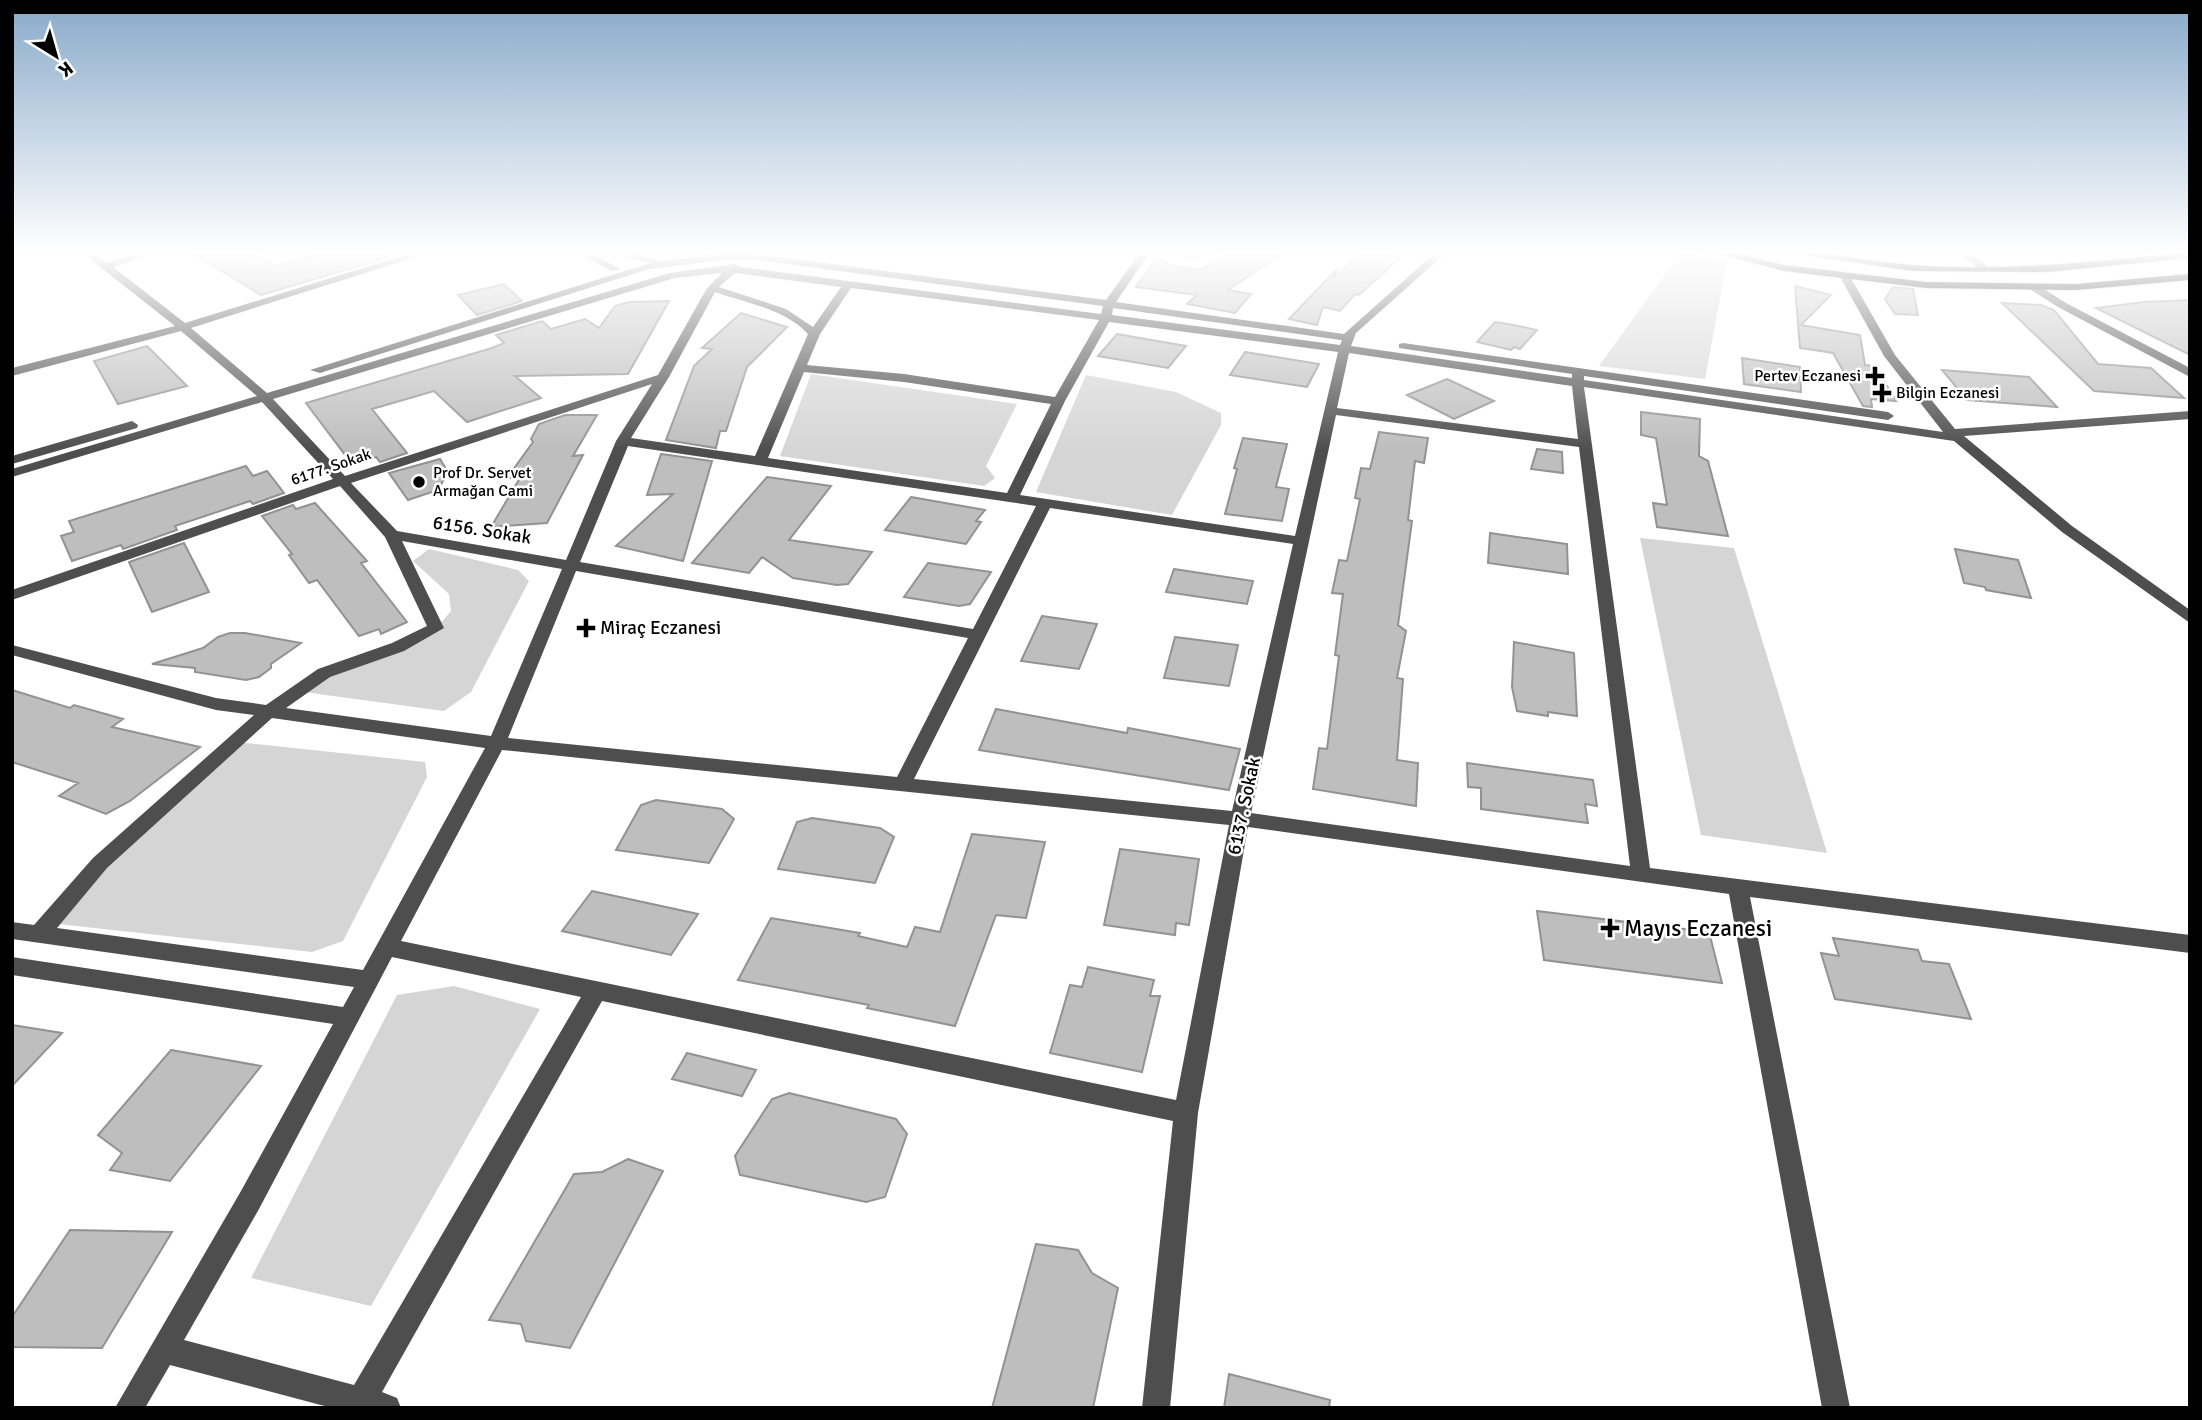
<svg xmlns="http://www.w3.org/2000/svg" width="2202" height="1420" font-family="Signika,sans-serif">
<rect width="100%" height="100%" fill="#fff"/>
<path fill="#d5d5d5" d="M1682 251 1727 261 1705 379 1599 366Z
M811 374 1017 404 986 466 995 478 984 486 780 456Z
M1086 375 1176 392 1221 413V425L1172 515 1036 492Z
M1640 538 1734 548 1827 853 1701 835Z
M429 549 518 570 529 581 471 692 444 711 289 690 435 630 451 611 449 594 413 561Z
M227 741 425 762 427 777 343 941 312 952 49 923Z
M454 986 540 1009 371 1306 251 1278 397 995Z"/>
<path fill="#bebebe" stroke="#929292" stroke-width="2" d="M189 251H248L275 266 332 251H388L389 257 261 295Z
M1231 251H1286L1228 290 1251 294 1235 313 1187 304 1197 295 1136 287 1157 258 1171 266 1200 270Z
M1365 251 1400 258 1359 295 1355 294 1340 311 1323 307 1317 325 1289 319 1337 269 1334 277Z
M504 284 522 301 477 315 458 295Z
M1795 286 1831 295 1801 325 1860 335 1865 365 1875 366 1896 401 1871 399 1872 407 1863 406 1833 353 1800 348Z
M1893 287 1913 289 1918 315 1895 314 1885 299Z
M2190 300V355L2096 308 2144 302Z
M669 301 628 374 515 376 541 398 467 422 434 391 372 409 407 453 380 462 376 457 352 464 306 403 492 348 504 343 496 335 542 321 551 329 585 319 599 328 615 306 629 302Z
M2002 303 2041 305 2054 310 2098 364 2151 368 2184 398 2094 391Z
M741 313 787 327 747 367 726 431H720L716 448 666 440 694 366 712 349 702 348Z
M1495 322 1514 325 1537 330 1520 349 1514 347 1511 350 1477 342Z
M1117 334 1186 346 1168 368 1098 356Z
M147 346 187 386 118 404 94 361Z
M1245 352 1319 364 1307 387 1230 375Z
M1742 358 1800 367 1801 392 1744 384Z
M1942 370 2029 377 2057 407 1967 400Z
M1447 379 1494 401 1454 419 1407 395Z
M1641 412 1700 419 1699 456 1708 461 1728 536 1657 527 1653 503 1667 505 1656 438 1641 435Z
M565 415H597L573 456 583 455 547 523 491 527 520 478H507L533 442 531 439 539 424Z
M1379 432 1428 438 1424 463 1415 461 1408 520 1412 521 1398 625 1406 631 1397 678 1403 679 1397 760 1418 763 1416 806 1313 789 1319 748 1327 749 1339 656 1335 655 1343 594 1332 593 1339 560 1347 561 1360 499 1355 498 1361 468 1370 469Z
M1243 438 1287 444 1276 487 1289 489 1282 521 1225 514 1237 469 1234 468Z
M1537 449 1562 452 1563 473 1531 469Z
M661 454 712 461 683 561 616 546 673 494 647 495Z
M440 459 448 472 438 490 408 500 389 473Z
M246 466 253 476 267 471 284 493 253 504 250 501 175 526 177 530 123 549 121 545 72 561 61 536 74 532 69 521Z
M767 477 831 486 789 540 872 552 848 584 837 585 793 578 762 557 749 573 692 563Z
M911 497 985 510 976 521 981 522 966 544 885 530Z
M315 503 367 561 361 563 407 622 381 634 379 629 359 636 317 580 309 583 289 555 292 554 262 516 293 505 296 509Z
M1490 533 1567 544 1568 574 1488 563Z
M184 543 209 592 152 612 129 562Z
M1955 549 2018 560 2031 598 1986 590 1985 587 1964 583Z
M928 563 991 572 970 604 959 606 904 597Z
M1174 569 1253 581 1247 604 1166 592Z
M1042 616 1097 624 1079 669 1021 661Z
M230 633H245L301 643 271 664V668L259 677 246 680 195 672V668L152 664 203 648 218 637Z
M1175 637 1238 645 1229 686 1164 678Z
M1514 642 1574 653 1577 716 1548 712V716L1517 711 1512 687Z
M12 690 70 708 74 705 123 719 112 727 200 747 130 801 106 814 59 796 78 783 12 762Z
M996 709 1127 733 1128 728 1240 749 1229 790 979 750Z
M1467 763 1593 780 1597 806 1585 804 1588 823 1481 809V788L1468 787Z
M656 800 722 809 734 819 709 863 616 850 641 805Z
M812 818 880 828 894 837 875 883 778 869 797 822Z
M972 834 1045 842 1026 918 996 915 955 1026 867 1008 869 1005 738 980 771 918 860 933 858 936 907 947 915 927 940 932Z
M1120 849 1199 859 1189 925 1176 923 1175 935 1104 925Z
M592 891 698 914 671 955 562 931Z
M1537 911 1709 932 1722 983 1544 960Z
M1833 938 1918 950 1922 961 1949 964 1971 1019 1835 999 1821 953 1839 956Z
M1088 967 1154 980 1150 996H1160L1142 1072 1050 1053 1070 985 1082 987Z
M12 1025 62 1033 12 1086Z
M171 1050 261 1066 170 1181 110 1170 122 1153 98 1135Z
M687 1053 756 1070 742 1096 672 1079Z
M789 1093 896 1119 907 1134 885 1197 866 1202 740 1175 735 1156 772 1099Z
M628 1159 663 1171 570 1348 526 1341 521 1324 489 1320 574 1174 602 1172Z
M70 1230 172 1232 102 1348 12 1347V1317Z
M1036 1244 1078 1250 1092 1273 1118 1288 1093 1408H992Z
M1229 1374 1330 1400 1329 1408H1224Z"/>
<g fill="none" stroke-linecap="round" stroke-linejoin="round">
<g stroke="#dbdbdb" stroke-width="2">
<path id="major" d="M1709 251H1728L1784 265 1926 282 2076 284 2190 274V280L2076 290 1926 288 1784 271Z
M1774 251C1821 251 1866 261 1912 265 2005 272 2098 261 2190 252V258L2047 272 1913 271Z"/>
</g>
<path fill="#4e4e4e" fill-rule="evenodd" d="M80 251H92L106 263 145 251H162L113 267 185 323 418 251H435L191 328 267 393 670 273 735 264 740 267 1101 314 1103 306 756 260H722L649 269 320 373 310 370 650 263 600 251H623L662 261 722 254H756L1106 300 1141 251H1151L1116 302 1344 334 1437 251H1448L1356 333 1351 346 1572 378V374L1399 348V344L1403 343 1888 412 1894 416 1888 420 1584 376V380L1943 432 1884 356 1839 275 1848 273 1895 355 1955 429 2190 411V419L1964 436 2072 526 2190 610V623L2062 532 1954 441 1584 387 1650 868 2190 935V953L1750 897 1850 1408H1822L1729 894 1248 827 1198 1113 1170 1408H1142L1173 1121 602 1001 382 1392 397 1398 401 1408H332L170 1365 145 1408H115L241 1191 333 1024 12 975V957L343 1007 354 987 12 939V922L34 925 93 858 254 715 216 710 12 655V645L216 698 266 705 318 669 392 643 427 626 385 537 340 486 12 600V590L333 479 262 402 12 477V469L257 396 181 331 12 376V368L175 326ZM722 273 707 288 658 375 345 476 273 399 675 278ZM735 273 841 287 813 327 786 309 719 287ZM851 288 1099 320 1055 397 904 374 807 365 820 334ZM715 292C746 303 785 309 808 334L755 456 631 438 669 377ZM1113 308 1341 340H1342L1340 345 1112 315ZM1109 322 1338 352 1295 536 1020 495 1065 401ZM1349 353 1572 386 1578 439 1337 408ZM804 372 904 382 1051 404 1007 493 768 458ZM652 384 616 441 566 560 397 531 351 483ZM1336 415 1579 447 1630 866 1251 813ZM628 446 1036 506 973 629 580 562ZM1050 508 1293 544 1232 811 914 779ZM402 541 562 569 491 736 286 708 330 677 404 651 444 628ZM576 571 968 638 897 777 508 738ZM272 718 485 748 363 970 57 928 107 868ZM502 750 1229 825 1176 1100 401 941ZM392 957 581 997 354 1385 184 1340 259 1209Z
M573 251H587L621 269 612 271Z
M1166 251H1206L1193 259Z
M1956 251H1968L1991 269 1982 271Z
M2028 284H2036L2066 303 2190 368V377L2058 307 2028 288Z
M132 421 138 425 137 428 12 464V456Z"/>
<use href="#major" fill="#000" fill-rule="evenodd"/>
</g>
<linearGradient id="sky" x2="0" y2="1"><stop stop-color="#89aaca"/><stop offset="0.56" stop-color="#fff"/><stop offset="1" stop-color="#fff" stop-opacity="0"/></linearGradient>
<rect width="2202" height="450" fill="url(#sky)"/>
<g fill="#000" stroke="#fff" stroke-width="2.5">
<path d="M1871.5 365.5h7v7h7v7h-7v7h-7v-7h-7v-7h7z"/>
<path d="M1878.5 382.5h7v7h7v7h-7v7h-7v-7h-7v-7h7z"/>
<circle cx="419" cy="482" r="7"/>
<path d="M582.5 617.5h7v7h7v7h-7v7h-7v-7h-7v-7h7z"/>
<path d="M1606.5 917.5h7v7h7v7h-7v7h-7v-7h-7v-7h7z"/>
</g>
<g text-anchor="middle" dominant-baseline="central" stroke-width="5" stroke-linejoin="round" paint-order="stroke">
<g font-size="16" fill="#000" stroke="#fff" text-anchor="start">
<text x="1861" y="376" text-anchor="end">Pertev Eczanesi</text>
<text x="1896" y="393">Bilgin Eczanesi</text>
<text x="433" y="473">Prof Dr. Servet<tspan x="433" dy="18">Armağan Cami</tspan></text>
</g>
<g font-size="16" fill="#000" stroke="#fff">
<text transform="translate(331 467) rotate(-19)">6177. Sokak</text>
</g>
<g font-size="19" fill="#000" stroke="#fff">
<text transform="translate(482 530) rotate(9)">6156. Sokak</text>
<text transform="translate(1244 806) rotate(-78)">6137. Sokak</text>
</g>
<g font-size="19" fill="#000" stroke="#fff" text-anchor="start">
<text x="600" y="628">Miraç Eczanesi</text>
</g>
<g font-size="23" fill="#000" stroke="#fff" text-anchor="start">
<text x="1624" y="928">Mayıs Eczanesi</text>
</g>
</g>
<rect width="2202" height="1420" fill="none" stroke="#000000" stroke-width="28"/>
<g transform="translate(56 56) rotate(143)" stroke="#ffffff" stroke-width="5" paint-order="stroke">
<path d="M0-5L12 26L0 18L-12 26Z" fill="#000000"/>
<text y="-10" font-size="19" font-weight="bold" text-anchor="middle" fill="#000000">K</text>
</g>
</svg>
